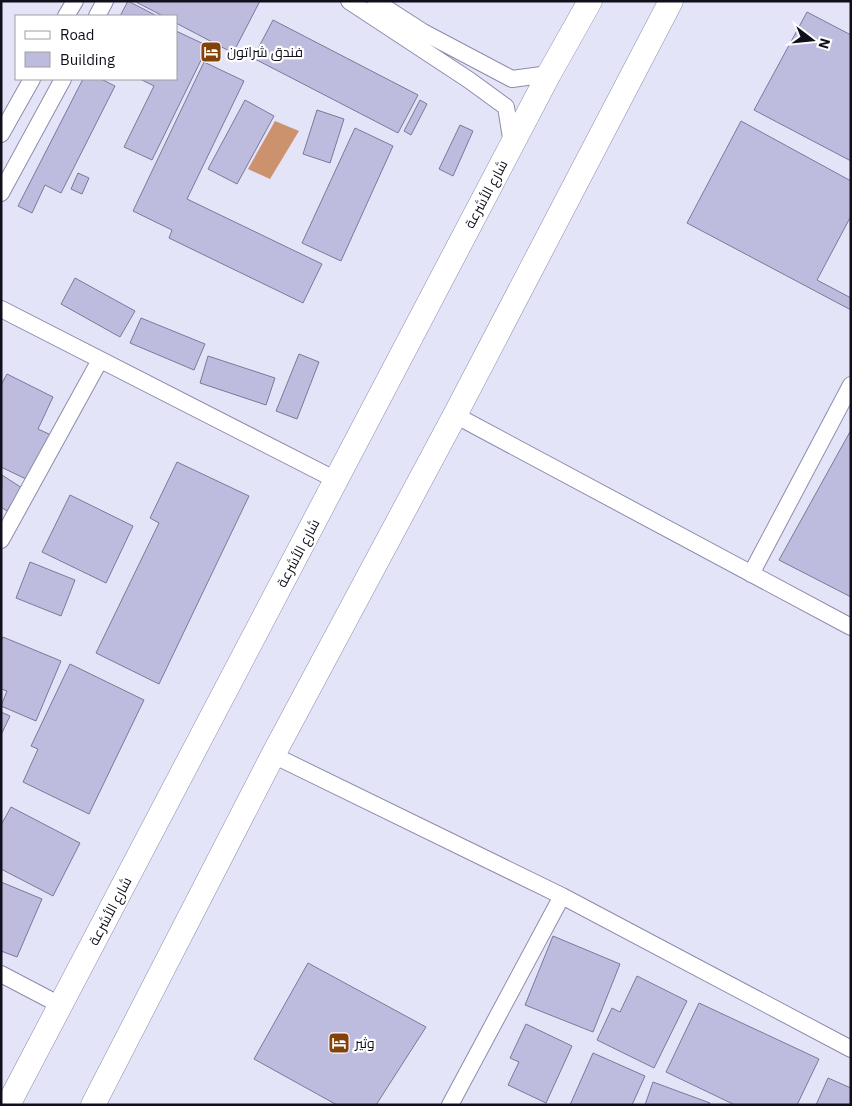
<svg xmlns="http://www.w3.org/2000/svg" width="852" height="1106" font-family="'IBM Plex Sans',Cairo,sans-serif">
<rect width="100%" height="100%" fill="#e4e4f9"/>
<path fill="#cc926d" d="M275 121 299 131 270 179 248 169Z"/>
<path fill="#bdbcdf" stroke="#7a7999" d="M128 1 155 15 154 16H120Z
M134 1H260L233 53 176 23V16H163Z
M807 12 851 35V161L754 110Z
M273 20 418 95 398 133 253 58Z
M176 31 208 46 152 160 124 147 154 86 140 79H176Z
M204 62 244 81 187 199 322 264 303 303 169 238 172 230 133 211Z
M83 79H101L115 86 61 193 45 185 32 213 18 206Z
M245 100 274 116 237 184 208 169Z
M420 100 427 104 411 135 404 131Z
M317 110 344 119 330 163 303 154Z
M741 121 851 181V216L817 280 851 298V310L687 223Z
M460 125 473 131 453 176 439 169Z
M355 128 393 146 341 261 302 243Z
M78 173 89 178 82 194 71 189Z
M75 278 135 311 120 337 61 304Z
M141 318 205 344 194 370 130 343Z
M299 354 319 362 297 419 276 411Z
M208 356 275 378 266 405 200 383Z
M7 374 53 397 38 429 51 435 28 480 1 467V385Z
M851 430V597L779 560Z
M177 462 249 496 159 684 96 653 159 523 150 518Z
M2 475 22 488 7 511 1 507Z
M70 495 133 526 106 583 42 552Z
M30 562 75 580 61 616 16 598Z
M3 637 61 661 36 721 1 706 7 691 1 689V641Z
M70 664 144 700 89 814 23 782 38 749 31 746Z
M1 712 10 716 1 735Z
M11 807 80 843 53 896 1 869V825Z
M1 882 42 899 17 957 1 951Z
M553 936 620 964 593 1032 525 1005Z
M308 963 426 1027 376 1105H337L254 1059Z
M637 976 687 1001 654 1068 597 1040 612 1008 620 1012Z
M699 1003 819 1059 797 1105H735L666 1072Z
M526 1024 572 1046 546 1103 508 1085 519 1062 510 1058Z
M593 1053 645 1076 632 1105H570Z
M828 1078 851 1088V1105H816Z
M653 1082 710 1103 709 1105H645Z"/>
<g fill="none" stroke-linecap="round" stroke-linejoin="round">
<g stroke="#8d8bac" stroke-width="18">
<path id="street" d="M349 1 469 80 506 107 512 144
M375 1 423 32 512 79 549 74
M66 16 75 1
M97 16 105 1
M1 134 32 79
M1 193 63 79
M1 309 336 480
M455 415 851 627
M1 540 100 360
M751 574 851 385
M273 755 562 896 851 1049
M1 974 60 1005
M450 1105 562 896"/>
</g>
<g stroke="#8d8bac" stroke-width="25">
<path id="secondary" d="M8 1105 549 74 590 1
M93 1105 273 755 455 415 671 1"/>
</g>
<use href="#street" stroke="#fff" stroke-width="16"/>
<use href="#secondary" stroke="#fff" stroke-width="24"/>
</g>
<defs>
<g id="hotel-square" transform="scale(1.125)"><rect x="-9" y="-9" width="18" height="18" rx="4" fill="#82420a" stroke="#fff"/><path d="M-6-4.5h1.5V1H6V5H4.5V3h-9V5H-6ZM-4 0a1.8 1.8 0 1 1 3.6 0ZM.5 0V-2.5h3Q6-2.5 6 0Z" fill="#fff"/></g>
</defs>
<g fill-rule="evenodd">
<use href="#hotel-square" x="211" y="52"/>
<use href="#hotel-square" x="339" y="1043"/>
</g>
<g text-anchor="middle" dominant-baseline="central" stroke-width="4.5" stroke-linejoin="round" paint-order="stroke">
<g font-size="14" fill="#100f1b" stroke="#fff" text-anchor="start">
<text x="227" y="52">فندق شراتون</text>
<text x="355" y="1043">وثير</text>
</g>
<g font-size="14" fill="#100f1b" stroke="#fff">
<text transform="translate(486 194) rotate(-62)">شارع الأشرعة</text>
<text transform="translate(298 553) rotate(-62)">شارع الأشرعة</text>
<text transform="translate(110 911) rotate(-62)">شارع الأشرعة</text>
</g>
</g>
<rect width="852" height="1106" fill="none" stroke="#100f1b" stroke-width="5"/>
<rect x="15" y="15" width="162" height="65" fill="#ffffff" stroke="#9f9fa4"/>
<rect x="25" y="31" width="25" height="8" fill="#ffffff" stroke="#9f9fa4"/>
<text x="60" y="40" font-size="15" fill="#100f1b">Road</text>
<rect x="25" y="52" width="25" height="15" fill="#bdbcdf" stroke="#9f9fa4"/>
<text x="60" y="65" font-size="15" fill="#100f1b">Building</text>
<g transform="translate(812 40) rotate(106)" stroke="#ffffff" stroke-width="4" paint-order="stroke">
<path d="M0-4L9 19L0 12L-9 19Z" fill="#100f1b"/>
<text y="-8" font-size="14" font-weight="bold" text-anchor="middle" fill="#100f1b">N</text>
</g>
</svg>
